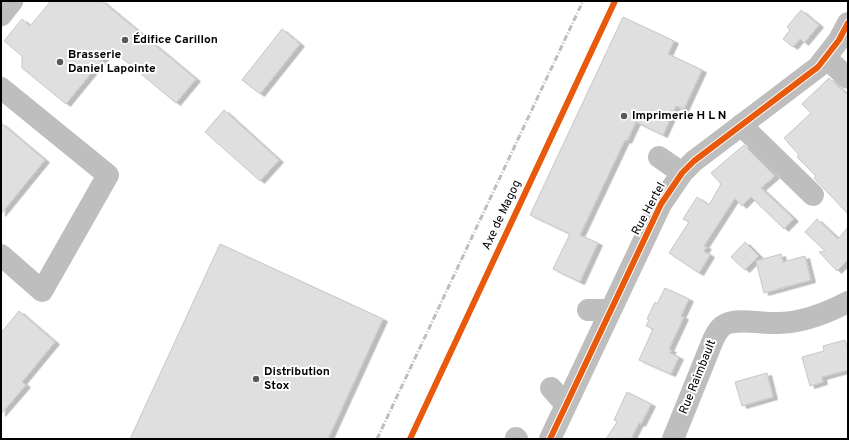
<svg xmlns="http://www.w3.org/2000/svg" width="849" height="440" font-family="Overpass,sans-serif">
<defs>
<filter id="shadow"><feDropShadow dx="4.5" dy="2.5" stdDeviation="0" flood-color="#0004"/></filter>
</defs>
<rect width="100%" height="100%" fill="#fff"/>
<path fill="#dfdfdf" stroke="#c7c7c7" filter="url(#shadow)" d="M51 1H102L196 79 176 103 111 49 66 104 22 68V56L4 41 22 19 30 26Z
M801 10 819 25 804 43 800 39 793 47 783 39 790 30 787 27Z
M623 17 674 41 668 54 702 70 684 109 676 106 663 135 636 122 627 141 625 140 580 235 598 243 580 282 553 269 570 234 530 215Z
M282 29 300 44 260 94 242 80Z
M829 78 848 95V214L814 178 816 176 797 157 799 155 784 138 811 113 802 104Z
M224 110 279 160 260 181 205 132Z
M1 123 45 160 1 214Z
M744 145 775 176 761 188 794 219 784 229 751 197 742 206 735 198 704 246 707 247 704 251 710 255 699 273 669 253 689 222 683 219 697 197 709 205 721 184 711 173Z
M817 219 838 239 848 227V260L837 271 819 252 825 251 805 232Z
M745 242 759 256 745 270 731 257Z
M220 244 383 319 328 439H130Z
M781 254 783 262 805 256 811 280 764 293 756 261Z
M665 288 689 299 681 316 684 317 669 349 672 350 670 353 679 357 671 374 639 360 653 329 646 326 649 320 647 319 655 302 657 304Z
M19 311 55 342 22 382 26 385 1 414V333Z
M845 340 848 350V370L822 377 823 382 810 386 802 357 824 351 823 346Z
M767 373 773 397 742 406 735 382Z
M627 392 651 404 641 424 639 423 631 439H606L617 422 614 420Z"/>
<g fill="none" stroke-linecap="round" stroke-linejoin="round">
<g stroke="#dbdbdb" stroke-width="23">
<path id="major" d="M1 15 12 1"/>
</g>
<path stroke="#bebebe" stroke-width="22" d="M826 58 848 78
M1 88 108 175 42 291 1 255
M741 125 813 195
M659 157 682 173
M588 310H611
M551 388 566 405
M516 438 517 439
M550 439 661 204 682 173 694 161 818 67 839 40 848 23
M673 439 713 340C716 334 719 327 726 324 739 318 763 324 778 323 802 323 827 313 848 302"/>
<use href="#major" stroke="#bebebe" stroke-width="22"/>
<path stroke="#bebebe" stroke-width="3" stroke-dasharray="6 2 1 2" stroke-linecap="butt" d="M377 439 583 1"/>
<g stroke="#fff" stroke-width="8">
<path id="cycleway" d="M410 439 615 1
M550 439 661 204 682 173 694 161 818 67 839 40 848 23"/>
</g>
<use href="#cycleway" stroke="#e8590c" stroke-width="6"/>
</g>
<g fill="#595959" stroke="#fff" stroke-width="1.5">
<circle cx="125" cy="40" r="4"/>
<circle cx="60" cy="62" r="4"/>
<circle cx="624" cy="116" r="4"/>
<circle cx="256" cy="379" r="4"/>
</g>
<g text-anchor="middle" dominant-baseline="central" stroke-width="4" stroke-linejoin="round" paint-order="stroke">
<g font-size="12" font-weight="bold" fill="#000" stroke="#fff" text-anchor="start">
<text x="133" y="40">Édifice Carillon</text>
<text x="68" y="55">Brasserie<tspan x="68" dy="14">Daniel Lapointe</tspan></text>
<text x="632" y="116">Imprimerie H L N</text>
<text x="264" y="372">Distribution<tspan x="264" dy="14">Stox</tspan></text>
</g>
<g font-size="12" fill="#000" stroke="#fff">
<text transform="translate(649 209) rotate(-62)">Rue Hertel</text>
<text transform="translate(502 215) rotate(-65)">Axe de Magog</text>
<text transform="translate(698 377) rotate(-68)">Rue Raimbault</text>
</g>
</g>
<rect width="849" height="440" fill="none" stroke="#000000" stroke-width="4"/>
</svg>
